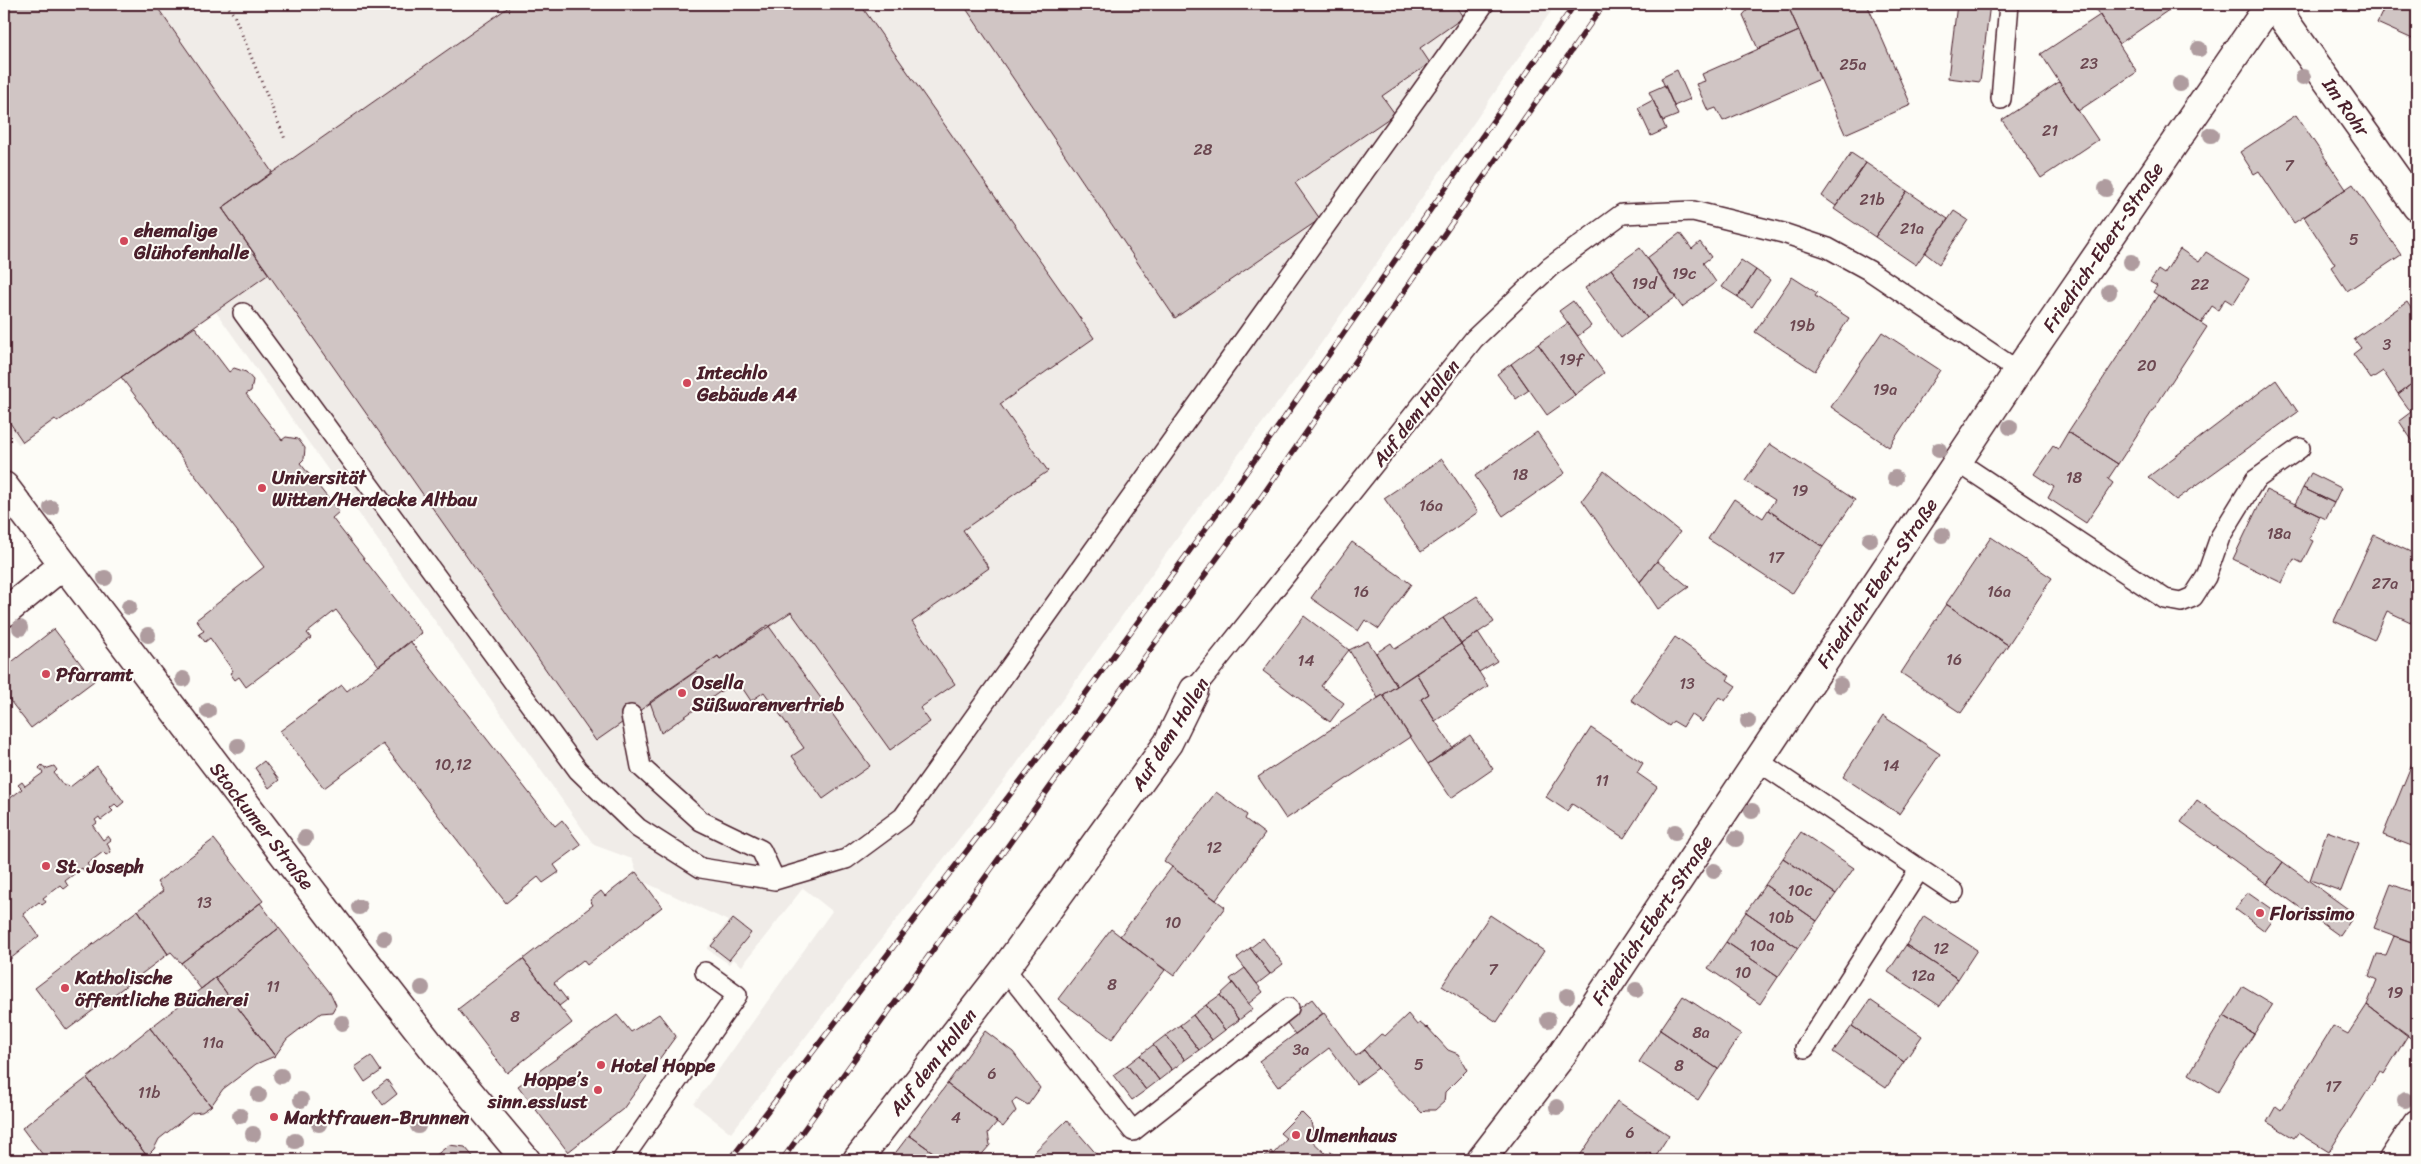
<svg xmlns="http://www.w3.org/2000/svg" width="2421" height="1164" font-family="Sriracha,sans-serif">
<rect width="100%" height="100%" fill="#fdfcf7"/>
<filter id="ink" filterUnits="userSpaceOnUse"><feTurbulence type="fractalNoise" baseFrequency=".02" numOctaves="2"/><feDisplacementMap in="SourceGraphic" scale="10" xChannelSelector="R" yChannelSelector="G"/><feConvolveMatrix kernelMatrix="1 2 1 2 8 2 1 2 1" color-interpolation-filters="sRGB"/></filter>
<g filter="url(#ink)">
<path fill="#f0ece8" d="M4 4H1556L1304 368 1208 495 1010 773 731 1133 694 1104 832 911 803 888 742 966 733 959 729 964 707 949 728 921 640 880 632 859 594 845 216 312 19 445 4 425Z"/>
<path fill="#d0c5c4" stroke="#4a1f2b" d="M4 4H155L272 172 222 208 269 274 57 422 55 419 23 442 4 414Z
M513 4H860L1094 338 1000 404 1048 471 963 530 989 568 912 622 955 684 920 708 930 722 890 750 791 612 720 659 718 656 596 741 222 208Z
M963 4H1455L1464 17 1420 48 1430 63 1382 96 1395 114 1295 183 1320 219 1175 318Z
M1753 4H1787L1799 31 1758 49 1743 15Z
M1787 4H1867L1911 105 1845 134Z
M1957 4H1990L1980 82 1948 78Z
M2092 4H2176V5L2119 44Z
M2386 4H2417V41L2377 23Z
M2100 15 2137 72 2078 111 2041 54Z
M1799 31 1820 79 1723 121 1716 108 1708 111 1696 84 1705 81 1702 74Z
M1677 70 1690 99 1674 106 1661 78Z
M2059 82 2098 140 2041 178 2002 120Z
M1665 85 1678 115 1663 121 1649 92Z
M1653 100 1666 129 1651 136 1638 108Z
M2296 115 2346 189 2294 223 2259 171 2254 174 2240 152Z
M1851 153 1866 163 1836 206 1822 196Z
M1866 163 1907 191 1875 237 1834 209Z
M2353 184 2401 255 2347 291 2331 267 2335 264 2304 217Z
M1907 191 1948 219 1916 265 1875 237Z
M1954 211 1968 220 1939 264 1925 253Z
M1680 233 1692 249 1700 242 1711 257 1703 263 1716 282 1682 307 1647 258Z
M1640 248 1676 297 1647 318 1611 269Z
M2180 249 2199 262 2206 252 2249 279 2233 304 2225 299 2218 310 2212 306 2201 323 2153 292 2157 286 2150 282 2158 270 2164 274Z
M1741 260 1756 270 1738 297 1722 287Z
M1611 269 1647 318 1621 338 1585 288Z
M1756 270 1770 280 1752 307 1738 297Z
M1792 277 1817 293 1815 296 1849 318 1815 371 1755 332Z
M2158 295 2207 327 2118 464 2068 432Z
M1573 301 1591 326 1578 336 1559 311Z
M2407 302 2417 317V380L2398 394 2383 371 2371 379 2353 354 2361 348 2354 339Z
M1568 323 1604 373 1575 395 1538 344Z
M195 327 229 372 234 368 246 372 253 380 251 391 246 394 282 440 286 437 298 439 305 448 304 459 300 463 339 512 332 518 422 633 379 666 336 610 307 633 311 638 246 687 239 677 235 680 230 673 233 671 210 638 205 642 199 634 204 631 196 620 264 567 121 377Z
M1882 332 1940 370 1889 447 1831 407Z
M1538 344 1575 395 1547 415 1511 364Z
M1511 364 1529 390 1516 399 1497 374Z
M2276 380 2298 412 2176 500 2148 477Z
M2417 380V445L2416 446 2399 421 2411 412 2398 394Z
M1537 432 1565 473 1503 516 1475 476Z
M2068 432 2118 464 2108 479 2113 483 2086 523 2048 498 2054 487 2034 474 2053 446 2058 449Z
M1770 444 1855 500 1823 547 1768 510 1775 500 1745 481Z
M1442 459 1478 512 1421 552 1384 498Z
M1604 471 1680 532 1640 582 1582 500Z
M2311 473 2341 488 2334 503 2303 488Z
M2303 488 2334 503 2326 519 2295 504Z
M2266 490 2320 516 2309 539 2313 541 2302 563 2294 559 2282 583 2233 559Z
M1734 499 1763 518 1768 510 1823 547 1792 594 1708 539Z
M2374 535 2417 555V625L2387 611 2374 640 2334 621Z
M1991 537 2052 578 2008 645 1946 604Z
M1352 542 1411 584 1379 629 1365 620 1358 631 1311 598Z
M1657 561 1689 587 1658 609 1640 582Z
M1477 596 1494 622 1461 644 1443 618Z
M1946 604 2008 645 1961 713 1901 673Z
M1304 616 1349 650 1321 686 1344 703 1330 722 1263 671Z
M1443 618 1461 644 1397 686 1376 653 1391 643 1395 649Z
M768 625 870 766 823 799 792 756 804 748 764 692 751 701 737 680 661 733 650 702 718 656 720 659Z
M54 629 94 681 31 728 4 693V668Z
M1478 632 1497 661 1479 672 1461 644Z
M1675 637 1730 676 1727 680 1736 686 1725 701 1719 697 1702 722 1691 714 1683 727 1673 721 1669 726 1631 700Z
M410 641 555 826 562 820 581 845 554 865 559 872 543 883 538 877 506 903 383 744 324 788 280 731 342 685 347 691Z
M1368 641 1397 686 1378 698 1349 650Z
M1461 644 1488 686 1435 721 1421 699 1429 694 1416 673Z
M1416 673 1429 694 1421 699 1453 748 1428 764 1383 695Z
M1383 695 1410 737 1286 819 1258 777Z
M1883 716 1940 754 1899 814 1843 777Z
M1591 728 1643 763 1637 773 1657 787 1624 838 1572 804 1567 811 1546 797Z
M1470 735 1493 769 1451 798 1428 764Z
M2417 750V769L2411 766Z
M264 761 279 780 269 788 255 768Z
M42 765 45 769 54 766 57 770 54 773 64 786 67 784 70 787 97 766 124 802 118 807 115 804 110 808 113 811 101 820 99 817 95 820 97 823 93 826 103 840 108 836 111 840 107 843 111 852 106 855 103 852 87 864 90 868 85 872 82 868 65 881 68 886 64 889 60 885 43 898 46 902 42 905 39 902 23 914 39 936 4 964V803L22 789 18 785 22 782 25 786 43 773 39 768Z
M2411 766 2417 769V848L2383 835Z
M1216 792 1247 815 1245 819 1265 834 1216 900 1164 861Z
M2197 800 2283 862 2267 884 2181 822Z
M2327 831 2359 843 2341 891 2310 880Z
M1801 832 1854 868 1836 894 1783 858Z
M214 839 263 901 181 963 171 952 168 954 138 910 163 891 157 882Z
M1783 858 1836 894 1817 921 1765 885Z
M2283 862 2355 914 2340 936 2267 884Z
M1172 867 1225 907 1174 976 1120 936Z
M636 872 662 907 587 965 583 960 554 983 567 1000 559 1006 523 959 593 905 590 900 601 891 605 896Z
M2391 884 2417 894V944L2374 928Z
M1765 885 1817 921 1798 948 1746 912Z
M2248 892 2278 913 2265 931 2235 909Z
M260 903 279 928 201 989 181 963Z
M138 910 168 954 67 1030 35 988Z
M1746 912 1798 948 1778 977 1726 942Z
M1490 915 1544 951 1497 1022 1442 986Z
M1924 916 1977 950 1958 979 1906 945Z
M733 919 751 933 729 960 711 946Z
M279 928 331 994 336 1005 332 1012 321 1013 287 1039 275 1056 215 978Z
M1111 929 1165 970 1112 1039 1058 999Z
M2394 936 2417 944V1043L2367 1005 2377 980 2369 976 2377 954 2386 955Z
M1263 938 1283 964 1270 974 1250 948Z
M1726 942 1778 977 1760 1004 1708 968Z
M1906 945 1958 979 1940 1006 1888 972Z
M1250 948 1270 974 1257 984 1237 958Z
M523 959 572 1023 507 1073 458 1009Z
M1245 968 1263 992 1248 1004 1230 979Z
M215 978 275 1056 256 1064 223 1089 211 1106 150 1028Z
M1233 983 1253 1009 1239 1020 1220 995Z
M2243 986 2273 1004 2254 1034 2224 1016Z
M1220 995 1239 1020 1225 1030 1206 1005Z
M1683 996 1741 1034 1718 1069 1660 1030Z
M1312 999 1323 1013 1295 1034 1284 1019Z
M1870 1000 1922 1036 1904 1062 1852 1026Z
M1206 1005 1225 1030 1212 1040 1193 1015Z
M2367 1005 2408 1035 2384 1074 2380 1071 2329 1152 2298 1133 2294 1138 2267 1122 2276 1106 2281 1110 2333 1026 2348 1034Z
M1324 1013 1356 1056 1364 1050 1378 1068 1356 1084 1329 1048 1278 1087 1259 1061Z
M659 1014 676 1036 623 1109 568 1152 518 1086 617 1015 631 1032Z
M1408 1014 1417 1025 1420 1023 1426 1028 1427 1027 1448 1050 1458 1054 1467 1070 1445 1092 1444 1102 1435 1110H1425L1422 1113 1378 1068 1364 1050 1381 1034 1385 1036Z
M1193 1015 1212 1040 1199 1050 1180 1025Z
M2224 1016 2254 1034 2218 1092 2189 1074Z
M1180 1025 1199 1050 1185 1060 1166 1035Z
M1852 1026 1904 1062 1886 1088 1833 1052Z
M150 1028 211 1106 202 1112 192 1113 159 1139 154 1149 147 1156 87 1078Z
M1660 1030 1718 1069 1698 1100 1639 1062Z
M985 1031 1013 1052 1040 1088 1028 1105 1016 1098 1012 1103 1016 1111 1003 1127 947 1084Z
M1166 1035 1185 1060 1172 1070 1153 1045Z
M1153 1045 1172 1070 1159 1080 1140 1055Z
M1140 1055 1159 1080 1146 1090 1127 1065Z
M371 1056 381 1071 365 1082 355 1067Z
M1127 1065 1146 1090 1132 1100 1113 1075Z
M87 1078 147 1156 140 1160H47L28 1136 22 1128Z
M387 1080 397 1094 383 1105 373 1091Z
M947 1084 997 1122 988 1133 990 1145 977 1160 970 1154 965 1160H944L909 1135Z
M1617 1101 1669 1135 1655 1157 1648 1152 1642 1160H1583L1579 1157Z
M1301 1112 1311 1122 1313 1132 1308 1137 1326 1154 1331 1152 1339 1160H1261L1271 1151 1273 1154 1287 1139 1280 1133Z
M1067 1120 1099 1157 1096 1160H1026Z
M909 1135 944 1160H890Z
M449 1145 465 1147 476 1160H430Z"/>
<g fill="none" stroke-linecap="round" stroke-linejoin="round">
<g stroke="#4a1f2b" stroke-width="22">
<path id="lane" d="M2001 99 2009 4
M243 313 578 770 638 828 701 868 775 880 846 859 903 817 1484 4
M1958 462 2165 599 2181 602 2193 597 2206 577 2220 537 2255 480 2300 448
M1194 690 1474 339 1550 267 1622 214 1693 211 1783 233 1828 248 1870 271 2018 371
M631 715 641 767 701 821 761 850 775 880
M1758 761 1954 892
M1005 969 1133 1131 1289 1008
M1805 1048 1919 870
M622 1160 737 995 705 972"/>
</g>
<g stroke="#4a1f2b" stroke-width="31">
<path id="street" d="M2281 4 2285 21 2417 207
M4 486 358 952 439 1056 526 1160
M4 613 63 565
M857 1160 1005 969 1168 743 1194 690
M2393 1160 2417 1124"/>
</g>
<g stroke="#4a1f2b" stroke-width="31">
<path id="secondary" d="M1481 1160 1559 1059 2018 371 2270 4"/>
</g>
<path stroke="#4a1f2b" stroke-width="3" stroke-dasharray="1 4" stroke-linecap="butt" d="M226 4 234 15 285 139"/>
<use href="#lane" stroke="#fdfcf7" stroke-width="19"/>
<use href="#street" stroke="#fdfcf7" stroke-width="28"/>
<use href="#secondary" stroke="#fdfcf7" stroke-width="28"/>
<g stroke="#4a1f2b" stroke-width="5.5">
<path id="rail" d="M730 1160 1054 737 1228 498 1575 4
M782 1160 1076 751 1251 512 1604 4"/>
</g>
<use href="#rail" stroke="#fdfcf7" stroke-width="4" stroke-dasharray="11" stroke-linecap="butt"/>
</g>
<g fill="#af9c9f">
<circle cx="2199" cy="49" r="8"/>
<circle cx="2303" cy="77" r="8"/>
<circle cx="2180" cy="84" r="8"/>
<circle cx="2211" cy="135" r="8"/>
<circle cx="2106" cy="189" r="8"/>
<circle cx="2131" cy="262" r="8"/>
<circle cx="2109" cy="292" r="8"/>
<circle cx="2010" cy="427" r="8"/>
<circle cx="1939" cy="450" r="8"/>
<circle cx="1895" cy="478" r="8"/>
<circle cx="51" cy="508" r="8"/>
<circle cx="1942" cy="535" r="8"/>
<circle cx="1870" cy="540" r="8"/>
<circle cx="105" cy="578" r="8"/>
<circle cx="129" cy="607" r="8"/>
<circle cx="20" cy="628" r="8"/>
<circle cx="148" cy="635" r="8"/>
<circle cx="183" cy="679" r="8"/>
<circle cx="1840" cy="685" r="8"/>
<circle cx="208" cy="711" r="8"/>
<circle cx="1748" cy="721" r="8"/>
<circle cx="238" cy="746" r="8"/>
<circle cx="1752" cy="811" r="8"/>
<circle cx="1675" cy="832" r="8"/>
<circle cx="305" cy="838" r="8"/>
<circle cx="1736" cy="839" r="8"/>
<circle cx="1714" cy="871" r="8"/>
<circle cx="359" cy="907" r="8"/>
<circle cx="384" cy="938" r="8"/>
<circle cx="422" cy="988" r="8"/>
<circle cx="1636" cy="990" r="8"/>
<circle cx="1567" cy="996" r="8"/>
<circle cx="1548" cy="1020" r="8"/>
<circle cx="342" cy="1023" r="8"/>
<circle cx="281" cy="1076" r="8"/>
<circle cx="259" cy="1095" r="8"/>
<circle cx="301" cy="1100" r="8"/>
<circle cx="2405" cy="1100" r="8"/>
<circle cx="1557" cy="1107" r="8"/>
<circle cx="240" cy="1116" r="8"/>
<circle cx="319" cy="1124" r="8"/>
<circle cx="418" cy="1126" r="8"/>
<circle cx="253" cy="1134" r="8"/>
<circle cx="295" cy="1141" r="8"/>
</g>
</g>
<g fill="#d1495b" stroke="#fdfcf7" stroke-width="2">
<circle cx="124" cy="241" r="5"/>
<circle cx="687" cy="383" r="5"/>
<circle cx="262" cy="488" r="5"/>
<circle cx="46" cy="674" r="5"/>
<circle cx="682" cy="693" r="5"/>
<circle cx="46" cy="866" r="5"/>
<circle cx="2260" cy="913" r="5"/>
<circle cx="65" cy="988" r="5"/>
<circle cx="601" cy="1065" r="5"/>
<circle cx="598" cy="1090" r="5"/>
<circle cx="274" cy="1117" r="5"/>
<circle cx="1296" cy="1135" r="5"/>
</g>
<g text-anchor="middle" dominant-baseline="central" stroke-width="4" stroke-linejoin="round" paint-order="stroke">
<g font-size="16" fill="#6c4851">
<text x="2089" y="63">23</text>
<text x="1853" y="64">25a</text>
<text x="2050" y="130">21</text>
<text x="1203" y="149">28</text>
<text x="2289" y="165">7</text>
<text x="1872" y="199">21b</text>
<text x="1912" y="228">21a</text>
<text x="2354" y="239">5</text>
<text x="1684" y="273">19c</text>
<text x="1644" y="283">19d</text>
<text x="2200" y="284">22</text>
<text x="1802" y="325">19b</text>
<text x="2387" y="344">3</text>
<text x="1571" y="359">19f</text>
<text x="2147" y="365">20</text>
<text x="1885" y="389">19a</text>
<text x="1520" y="474">18</text>
<text x="2074" y="477">18</text>
<text x="1800" y="490">19</text>
<text x="1431" y="505">16a</text>
<text x="2279" y="533">18a</text>
<text x="1776" y="557">17</text>
<text x="2385" y="583">27a</text>
<text x="1361" y="591">16</text>
<text x="1999" y="591">16a</text>
<text x="1954" y="659">16</text>
<text x="1306" y="660">14</text>
<text x="1687" y="683">13</text>
<text x="453" y="764">10,12</text>
<text x="1891" y="765">14</text>
<text x="1602" y="780">11</text>
<text x="1214" y="847">12</text>
<text x="1800" y="890">10c</text>
<text x="204" y="902">13</text>
<text x="1781" y="917">10b</text>
<text x="1173" y="922">10</text>
<text x="1762" y="945">10a</text>
<text x="1941" y="948">12</text>
<text x="1493" y="969">7</text>
<text x="1743" y="972">10</text>
<text x="1923" y="975">12a</text>
<text x="1112" y="984">8</text>
<text x="273" y="986">11</text>
<text x="2395" y="992">19</text>
<text x="515" y="1016">8</text>
<text x="1701" y="1032">8a</text>
<text x="213" y="1042">11a</text>
<text x="1301" y="1049">3a</text>
<text x="1419" y="1064">5</text>
<text x="1679" y="1065">8</text>
<text x="992" y="1073">6</text>
<text x="2333" y="1086">17</text>
<text x="149" y="1092">11b</text>
<text x="956" y="1117">4</text>
<text x="1630" y="1132">6</text>
</g>
<g font-size="19" fill="#4a1f2b" stroke="#fdfcf7">
<text transform="translate(2346 107) rotate(55)">Im Rohr</text>
<text transform="translate(2103 247) rotate(-56)">Friedrich-Ebert-Straße</text>
<text transform="translate(1416 413) rotate(-52)">Auf dem Hollen</text>
<text transform="translate(1877 583) rotate(-56)">Friedrich-Ebert-Straße</text>
<text transform="translate(1170 734) rotate(-58)">Auf dem Hollen</text>
<text transform="translate(262 826) rotate(52)">Stockumer Straße</text>
<text transform="translate(1652 920) rotate(-56)">Friedrich-Ebert-Straße</text>
<text transform="translate(933 1062) rotate(-52)">Auf dem Hollen</text>
</g>
<g font-size="19" font-weight="bold" fill="#4a1f2b" stroke="#fdfcf7" text-anchor="start">
<text x="134" y="230">ehemalige<tspan x="134" dy="22">Glühofenhalle</tspan></text>
<text x="697" y="372">Intechlo<tspan x="697" dy="22">Gebäude A4</tspan></text>
<text x="272" y="477">Universität<tspan x="272" dy="22">Witten/Herdecke Altbau</tspan></text>
<text x="56" y="674">Pfarramt</text>
<text x="692" y="682">Osella<tspan x="692" dy="22">Süßwarenvertrieb</tspan></text>
<text x="56" y="866">St. Joseph</text>
<text x="2270" y="913">Florissimo</text>
<text x="75" y="977">Katholische<tspan x="75" dy="22">öffentliche Bücherei</tspan></text>
<text x="611" y="1065">Hotel Hoppe</text>
<text x="588" y="1079" text-anchor="end">Hoppe’s<tspan x="588" dy="22">sinn.esslust</tspan></text>
<text x="284" y="1117">Marktfrauen-Brunnen</text>
<text x="1306" y="1135">Ulmenhaus</text>
</g>
</g>
<rect width="2421" height="1164" fill="none" stroke="#fdfcf7" stroke-width="20"/>
<rect x="10" y="10" width="2401" height="1144" fill="none" stroke="#4a1f2b" stroke-width="2" filter="url(#ink)"/>
</svg>
